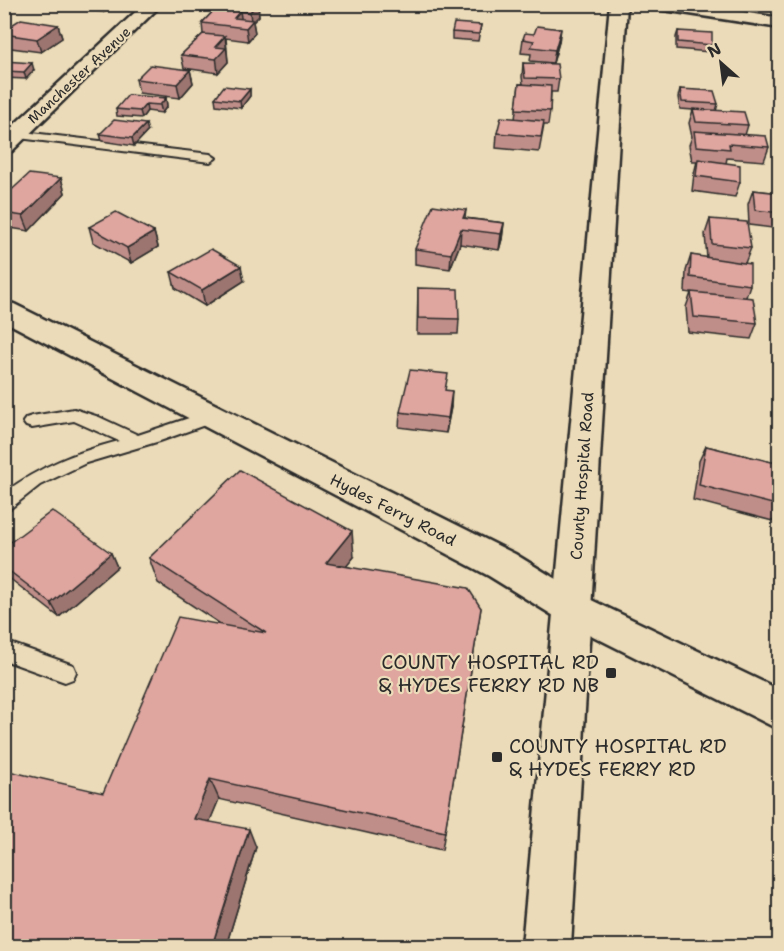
<svg xmlns="http://www.w3.org/2000/svg" width="784" height="951" font-family="'Shantell Sans',sans-serif">
<rect width="100%" height="100%" fill="#ecdbb8"/>
<filter id="ink" filterUnits="userSpaceOnUse"><feTurbulence type="fractalNoise" baseFrequency=".0167" numOctaves="2"/><feDisplacementMap in="SourceGraphic" scale="12" xChannelSelector="R" yChannelSelector="G"/><feConvolveMatrix kernelMatrix="1 2 1 2 8 2 1 2 1" color-interpolation-filters="sRGB"/></filter>
<g filter="url(#ink)">
<g fill="none" stroke-linecap="round" stroke-linejoin="round">
<g stroke="#2b2b2b" stroke-width="4">
<path id="service" d="M15 131 210 154 216 158 210 162 11 137 9 135Z
M74 409 99 417 138 435 210 411 216 413 218 417 216 421 160 441 86 463 40 485 11 508 4 510V493C40 466 77 452 119 441L74 421 32 428 26 426 23 422 26 418 32 416Z
M4 641 73 665 76 672 73 679 65 682 4 660Z"/>
</g>
<g stroke="#2b2b2b" stroke-width="5">
<path id="minor" d="M144 4H162L12 151 4 152V134Z
M649 4H693L780 18V28L657 9Z"/>
</g>
<g stroke="#2b2b2b" stroke-width="5">
<path id="tertiary" d="M4 302 14 304 515 554 585 597 780 690V730L559 619 489 576 4 321Z"/>
</g>
<g stroke="#2b2b2b" stroke-width="5">
<path id="secondary" d="M610 4H627L571 946H522Z"/>
</g>
<use href="#service" fill="#ecdbb8" fill-rule="evenodd"/>
<use href="#minor" fill="#ecdbb8" fill-rule="evenodd"/>
<use href="#tertiary" fill="#ecdbb8" fill-rule="evenodd"/>
<use href="#secondary" fill="#ecdbb8" fill-rule="evenodd"/>
</g>
<path fill="#c08e89" stroke="#2b2b2b" stroke-width="1.5" d="M65 4H113L104 12 66 8Z
M220 4H258L259 16 253 22 255 33 248 41 226 38 228 62 218 73 184 68 181 55 203 34 202 23Z
M58 25 62 38 41 52 4 47V30Z
M481 25 478 41 452 39V32Z
M678 31 712 45 710 52 676 49V37Z
M523 39 559 42 553 63 530 61 531 54 521 53Z
M4 61 34 70 26 79 4 78Z
M523 63 559 79 557 92H551L550 111 548 125H544L539 152 496 148 497 133 515 119 519 84H523L522 77Z
M190 70 193 83 180 98 139 93 136 79Z
M250 89V96L241 108 216 105 215 98Z
M680 89 718 104 716 111 748 125 745 135 769 147 764 161 727 158 726 163 740 182 735 197 692 191 694 174 697 161H692L689 145 692 137 689 123 693 110 680 109 678 97Z
M166 98 167 106 162 113 147 111 142 118 117 116 116 109Z
M148 131 134 146 102 141 100 134Z
M61 178 65 193 29 231 4 227V197Z
M753 190 780 193V229L749 225 748 204Z
M466 210 465 218 504 223 502 239 499 250 460 244 450 269 415 264V249Z
M710 219 751 248 745 263 750 285 746 297 757 323 751 339 688 332 686 307 691 293 685 292 686 271 691 255 707 258 705 234Z
M89 227 154 232 158 247 131 263 93 242Z
M171 272 244 281 205 306 175 288Z
M418 288 459 319 458 334H417Z
M447 391 451 407 446 433 399 427 400 412Z
M706 446 780 464V523L693 500 699 461Z
M4 547 111 553 117 567 59 617 4 574Z
M354 557 346 566 481 608 442 850 219 799 209 822 256 847 226 946H4L103 793 222 625 158 583 149 558Z"/>
<path fill="#9c746f" stroke="#2b2b2b" stroke-width="1.5" d="M102 4H113L104 12Z
M257 4H258L259 16 253 22 255 33 248 41 246 28 251 22 250 12Z
M240 11 242 24 234 18Z
M58 25 62 38 41 52 37 39Z
M561 29 559 42 553 63 555 50Z
M225 36 228 62 218 73 215 47Z
M32 63 34 70 26 79 24 72Z
M190 70 193 83 180 98 177 84Z
M250 89V96L241 108 240 101Z
M166 98 167 106 162 113 160 105Z
M146 104 147 111 142 118 140 111Z
M146 124 148 131 134 146 132 138Z
M61 178 65 193 29 231 23 216Z
M504 223 502 239 499 250 501 234Z
M461 229 460 244 450 269 451 254Z
M154 232 158 247 131 263 127 248Z
M241 266 244 281 205 306 202 290Z
M452 391 451 407 446 433 448 418Z
M352 531 354 557 329 588 326 563Z
M111 553 117 567 59 617 51 603Z
M210 779 219 799 203 838 194 819Z
M249 829 256 847 226 946H212Z"/>
<path fill="#dfa59f" stroke="#2b2b2b" stroke-width="1.5" d="M220 4H257L250 12 240 11 234 18 253 20 246 28 202 23Z
M21 19 58 25 37 39 4 34V30Z
M454 23 481 25 479 34 452 32Z
M537 26 561 29 555 50 531 47 534 41 523 39 525 33 534 34Z
M678 31 712 33V45L678 42Z
M203 34 225 36 215 47 226 48 216 59 181 55Z
M4 61 32 63 24 72 4 71Z
M523 63 557 64 559 79 525 78Z
M150 65 190 70 177 84 136 79Z
M519 84 551 86 550 111 516 109Z
M224 86 250 89 240 101 215 98Z
M680 89 714 91 718 104 682 102Z
M128 95 166 98 160 105 146 104 140 111 116 109Z
M693 109 744 112 748 125 696 122Z
M501 117 544 121 541 137 497 133Z
M114 120 146 124 132 138 100 134Z
M694 131 766 136 769 147 729 144 730 149 696 146Z
M698 159 740 165V182L696 176Z
M29 174 61 178 23 216 4 213V197Z
M753 190 780 193V213L755 210Z
M433 205 466 210 463 218 504 223 501 234 461 229 451 254 415 249Z
M116 212 154 232 127 248 89 227Z
M710 219 747 222 751 248 712 244Z
M211 249 241 266 202 290 171 272Z
M691 255 750 264V285L690 277Z
M418 288 458 289 459 319 418 318Z
M691 292 753 298 757 323 694 317Z
M410 370 448 374 445 390 452 391 448 418 400 412Z
M706 446 780 464V506L699 485Z
M240 470 352 531 326 563 468 588 481 608 445 832 210 779 194 819 249 829 212 946H4V770L103 793 178 617 266 633 149 558Z
M52 511 111 553 51 603 4 567V547Z"/>
</g>
<g fill="#2b2b2b" stroke="#ecdbb8" stroke-width="2">
<rect x="605" y="667" width="12" height="12" rx="3"/>
<rect x="491" y="751" width="12" height="12" rx="3"/>
</g>
<g text-anchor="middle" dominant-baseline="central" stroke-width="4.5" stroke-linejoin="round" paint-order="stroke">
<g font-size="14" fill="#2b2b2b" stroke="#ecdbb8">
<text transform="translate(79 75) rotate(-43)">Manchester Avenue</text>
</g>
<g font-size="16" fill="#2b2b2b" stroke="#ecdbb8">
<text transform="translate(582 476) rotate(-86)">County Hospital Road</text>
<text transform="translate(393 510) rotate(27)">Hydes Ferry Road</text>
</g>
<g font-size="20" fill="#2b2b2b" stroke="#ecdbb8" text-anchor="end">
<text x="599" y="662">COUNTY HOSPITAL RD<tspan x="599" dy="23">&amp; HYDES FERRY RD NB</tspan></text>
<text x="509" y="746" text-anchor="start">COUNTY HOSPITAL RD<tspan x="509" dy="23">&amp; HYDES FERRY RD</tspan></text>
</g>
</g>
<rect width="784" height="951" fill="none" stroke="#ecdbb8" stroke-width="24"/>
<rect x="12" y="12" width="760" height="927" fill="none" stroke="#2b2b2b" stroke-width="2" filter="url(#ink)"/>
<g transform="translate(721 63) rotate(332)" stroke="#ecdbb8" stroke-width="4.5" paint-order="stroke">
<path d="M0-4.5L10 22L0 15L-10 22Z" fill="#2b2b2b"/>
<text y="-9" font-size="16" font-weight="bold" text-anchor="middle" fill="#2b2b2b">N</text>
</g>
</svg>
